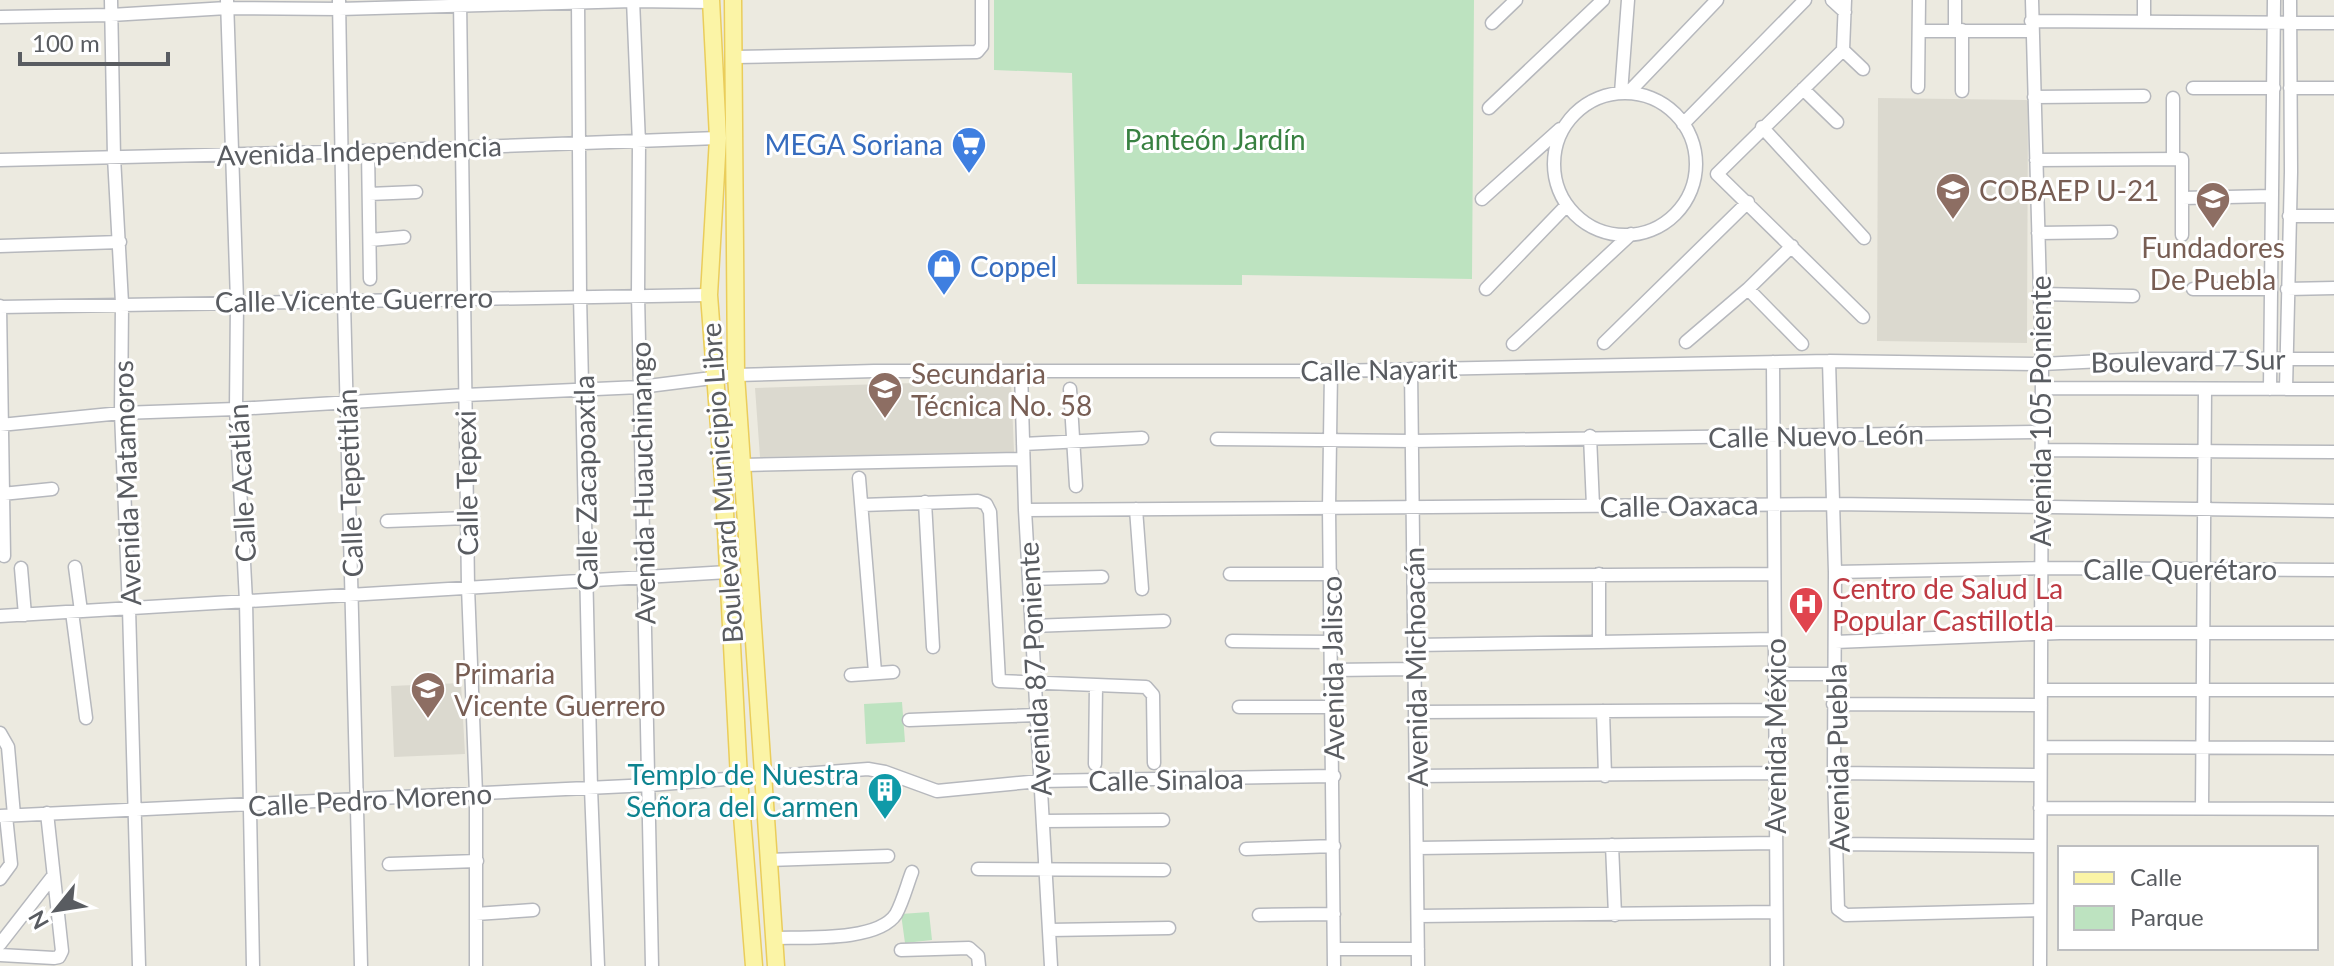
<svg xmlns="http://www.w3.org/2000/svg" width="2334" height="966" font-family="Lato,sans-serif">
<rect width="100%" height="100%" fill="#eceae0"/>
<path fill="#dbd9cf" d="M1878 98 2028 100 2027 343 1877 341Z
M1011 380 1014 452 760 457 755 388Z
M461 683 465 754 394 757 391 686Z"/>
<path fill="#bde3c0" d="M994 0H1474L1472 279 1242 275V285L1077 284 1072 73 994 70Z
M902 702 905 742 866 744 864 704Z
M929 912 932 940 905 943 901 914Z"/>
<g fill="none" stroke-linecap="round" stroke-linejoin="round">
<g stroke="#b6b8bd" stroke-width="15">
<path id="minor" d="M111 0 114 157 122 303 121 413 129 608 139 966
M227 0 237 301 236 409 246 601 253 966
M339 0 344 302 361 966
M460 0 468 587 476 794V966
M578 0 580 295 591 788 598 966
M633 0 639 143 638 294 652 966
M1832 0 1845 12
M2032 0 2042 364 2040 966
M2144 0V22
M0 17 111 15 227 8 339 9 633 1 711 2
M2031 21 2334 23
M1492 23 1516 0
M1955 30V0
M1919 31H2032
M1843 50 1863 69
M735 57 977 52 982 46V0
M1918 87 1919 0
M2193 88H2274
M2290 88H2334
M1803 89 1837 122
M1962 91V30
M1621 93 1628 0
M1628 93 1717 0
M1554 164a71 71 0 1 1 142 0a71 71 0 1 1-142 0Z
M2034 97 2144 96
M2173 98V158
M1489 108 1603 0
M1683 124 1805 0
M1762 127 1864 238
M368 151 370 279
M0 160 368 151 718 138
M2036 160 2182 159V235
M1717 174 1843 50 1845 0
M1717 174 1863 317
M369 194 416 192
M2182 198 2272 196
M1482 199 1560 129
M2289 216H2334
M2038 233 2111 232
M370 240 404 237
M0 246 120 242
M1486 289 1567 205
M1748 289 1802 344
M2193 289H2271
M2287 289 2334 288
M2041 294 2133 296
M0 306 4 556
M0 307 709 295
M1686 342 1748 289 1792 246
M1604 343 1748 202
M1513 344 1631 234
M1829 361 1835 572 1834 773 1838 909 1846 915 2040 910
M1773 362 1777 966
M1411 369 1418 966
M1021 371 1025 510 1051 966
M1331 371 1329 508 1334 966
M2042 388 2334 389
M1070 389 1076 486
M2270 389 2274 0
M2286 389 2291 172 2290 0
M0 425 121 413 236 409 465 395 640 387 736 375 874 371H1331L1829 361 2042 364 2143 359H2334
M1590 436 1593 506
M1217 439 1412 441 2042 432
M1023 444 1142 438
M2042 450 2334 452
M743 465 1023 459
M859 478 875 672
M2 494 52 489
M925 502 933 647
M862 505 978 501 986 504 990 512 999 681 1146 687 1153 695 1154 763
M1136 509 1142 589
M1025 510 1833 504 2334 511
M387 521 468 518
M75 567 81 611
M21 568 25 615
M1835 572 2041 568 2334 570
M1230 574H1332
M1414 576 1774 574
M1029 579 1102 577
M72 612 86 718
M0 616 728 572
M1032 626 1164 621
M1232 641 1332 642
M1599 642V574
M1835 642 2060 633H2334
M1415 645 1775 639
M1332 670 1415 669
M1775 674H1835
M851 675 893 672
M2042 690H2334
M1833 704 2041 705
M1239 707H1333
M1603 711 1605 776
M1416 712 1775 710
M909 720 1037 715
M0 733 8 747 14 815
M2041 747 2334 748
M1095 764 1096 685
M1834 773 2040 775
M1416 776 1776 773
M763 777 868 769 885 772 937 791 1040 781 1334 776
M2040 808 2334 809
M2202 808 2205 389
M0 816 650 785 739 778
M1043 821 1163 820
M1838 844 2040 846
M1612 845 1615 915
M1417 848 1776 843
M1246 849 1334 846
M768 860 888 856
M389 864 477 861
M978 869 1164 870
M0 879 11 864 6 816
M476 914 533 910
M1259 915 1334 914
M1418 916 1776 912
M1049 930 1169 928
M774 938C804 937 878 942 896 914 903 901 907 885 912 872
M0 944 53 876
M1334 949H1418
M901 950 969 948 978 956 979 966
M0 955 54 958 59 957 62 951 47 813"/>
</g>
<g stroke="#eacd5b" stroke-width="19">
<path id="major" d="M711 0 718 138 709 295 724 493 739 778 754 966
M733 0 736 375 776 966"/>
</g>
<use href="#minor" stroke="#fff" stroke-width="12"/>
<use href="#major" stroke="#fbf4a6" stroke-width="16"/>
</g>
<defs>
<g id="supermarket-pin" transform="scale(1.8)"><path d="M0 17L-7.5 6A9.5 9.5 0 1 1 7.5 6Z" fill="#3f7fe0" stroke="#fff"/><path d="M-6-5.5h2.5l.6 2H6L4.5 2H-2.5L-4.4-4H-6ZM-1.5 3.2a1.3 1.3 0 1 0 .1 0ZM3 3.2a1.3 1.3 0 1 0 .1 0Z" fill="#fff"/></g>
<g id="school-pin" transform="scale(1.8)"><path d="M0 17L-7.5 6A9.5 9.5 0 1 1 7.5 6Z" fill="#8d6e63" stroke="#fff"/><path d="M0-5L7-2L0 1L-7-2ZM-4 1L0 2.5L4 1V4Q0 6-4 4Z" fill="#fff"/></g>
<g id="shop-pin" transform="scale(1.8)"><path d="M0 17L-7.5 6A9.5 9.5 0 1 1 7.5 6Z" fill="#3f7fe0" stroke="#fff"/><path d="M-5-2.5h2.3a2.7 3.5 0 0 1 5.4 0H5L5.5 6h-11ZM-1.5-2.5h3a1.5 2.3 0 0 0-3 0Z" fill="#fff"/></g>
<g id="hospital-pin" transform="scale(1.8)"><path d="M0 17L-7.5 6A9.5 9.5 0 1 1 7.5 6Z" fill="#e0444e" stroke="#fff"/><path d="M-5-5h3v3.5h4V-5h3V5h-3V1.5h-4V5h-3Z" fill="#fff"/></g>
<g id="building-pin" transform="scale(1.8)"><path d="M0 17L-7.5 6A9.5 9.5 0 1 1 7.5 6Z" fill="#0f9aa8" stroke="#fff"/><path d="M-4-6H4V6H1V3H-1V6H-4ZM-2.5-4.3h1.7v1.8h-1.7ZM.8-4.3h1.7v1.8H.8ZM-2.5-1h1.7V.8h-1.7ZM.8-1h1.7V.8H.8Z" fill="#fff"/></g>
</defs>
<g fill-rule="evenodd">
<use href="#supermarket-pin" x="969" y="144"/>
<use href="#school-pin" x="1953" y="190"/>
<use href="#school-pin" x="2213" y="199"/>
<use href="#shop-pin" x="944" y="266"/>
<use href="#school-pin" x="885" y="389"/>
<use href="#hospital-pin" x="1806" y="604"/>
<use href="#school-pin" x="428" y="689"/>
<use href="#building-pin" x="885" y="790"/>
</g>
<g text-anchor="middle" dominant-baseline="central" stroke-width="6" stroke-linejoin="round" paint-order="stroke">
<g font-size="28" fill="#388141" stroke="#fff">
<text x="1215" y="139">Panteón Jardín</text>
</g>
<g font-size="28" fill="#366cbe" stroke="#fff" text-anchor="end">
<text x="943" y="144">MEGA Soriana</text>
<text x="970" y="266" text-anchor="start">Coppel</text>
</g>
<g font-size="28" fill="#595c61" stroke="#fff">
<text transform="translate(359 150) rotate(-2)">Avenida Independencia</text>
<text transform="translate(354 299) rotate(-1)">Calle Vicente Guerrero</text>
<text transform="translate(2188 360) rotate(-1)">Boulevard 7 Sur</text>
<text transform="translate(1379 369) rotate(-1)">Calle Nayarit</text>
<text transform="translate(2040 411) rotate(-90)">Avenida 105 Poniente</text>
<text transform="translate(1816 435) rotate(-1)">Calle Nuevo León</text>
<text transform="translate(126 483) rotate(-92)">Avenida Matamoros</text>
<text transform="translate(241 483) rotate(-93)">Calle Acatlán</text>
<text transform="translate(349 483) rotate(-92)">Calle Tepetitlán</text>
<text transform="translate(466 483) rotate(-91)">Calle Tepexi</text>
<text transform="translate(585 483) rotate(-91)">Calle Zacapoaxtla</text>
<text transform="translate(642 483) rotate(-91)">Avenida Huauchinango</text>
<text transform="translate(721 483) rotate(-94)">Boulevard Municipio Libre</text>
<text transform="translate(1679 505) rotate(-1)">Calle Oaxaca</text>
<text x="2180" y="569">Calle Querétaro</text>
<text transform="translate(1415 667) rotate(-91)">Avenida Michoacán</text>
<text transform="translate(1332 668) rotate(-91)">Avenida Jalisco</text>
<text transform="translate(1034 669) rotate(-93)">Avenida 87 Poniente</text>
<text transform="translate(1775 736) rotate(-90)">Avenida México</text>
<text transform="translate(1837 758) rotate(-91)">Avenida Puebla</text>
<text transform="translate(1166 779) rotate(-1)">Calle Sinaloa</text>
<text transform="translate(370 799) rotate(-3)">Calle Pedro Moreno</text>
</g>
<g font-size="28" fill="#785e54" stroke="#fff" text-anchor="start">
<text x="1979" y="190">COBAEP U-21</text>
<text x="2213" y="247" text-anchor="middle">Fundadores<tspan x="2213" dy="32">De Puebla</tspan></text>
<text x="911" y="373">Secundaria<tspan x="911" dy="32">Técnica No. 58</tspan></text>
<text x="454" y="673">Primaria<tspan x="454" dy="32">Vicente Guerrero</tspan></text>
</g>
<g font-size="28" fill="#be3a42" stroke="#fff" text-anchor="start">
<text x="1832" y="588">Centro de Salud La<tspan x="1832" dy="32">Popular Castillotla</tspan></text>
</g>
<g font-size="28" fill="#0d838f" stroke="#fff" text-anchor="end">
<text x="859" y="774">Templo de Nuestra<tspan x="859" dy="32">Señora del Carmen</tspan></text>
</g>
</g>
<rect x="2058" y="846" width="260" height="104" fill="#ffffff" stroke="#bdbec0" stroke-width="2"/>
<rect x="2074" y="872" width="40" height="12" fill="#fbf4a6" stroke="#bdbec0" stroke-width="2"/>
<text x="2130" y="886" font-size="24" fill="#595c61">Calle</text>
<rect x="2074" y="906" width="40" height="24" fill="#bde3c0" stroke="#bdbec0" stroke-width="2"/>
<text x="2130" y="926" font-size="24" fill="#595c61">Parque</text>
<g transform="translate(56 910) rotate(240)" stroke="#ffffff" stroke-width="6" paint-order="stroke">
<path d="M0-6L14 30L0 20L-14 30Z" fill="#595c61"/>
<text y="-12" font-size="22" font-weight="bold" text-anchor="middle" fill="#595c61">N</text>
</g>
<path d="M20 52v12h148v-12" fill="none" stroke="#595c61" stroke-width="4"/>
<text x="32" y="52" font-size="24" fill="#595c61" stroke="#ffffff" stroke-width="6" paint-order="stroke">100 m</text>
</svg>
